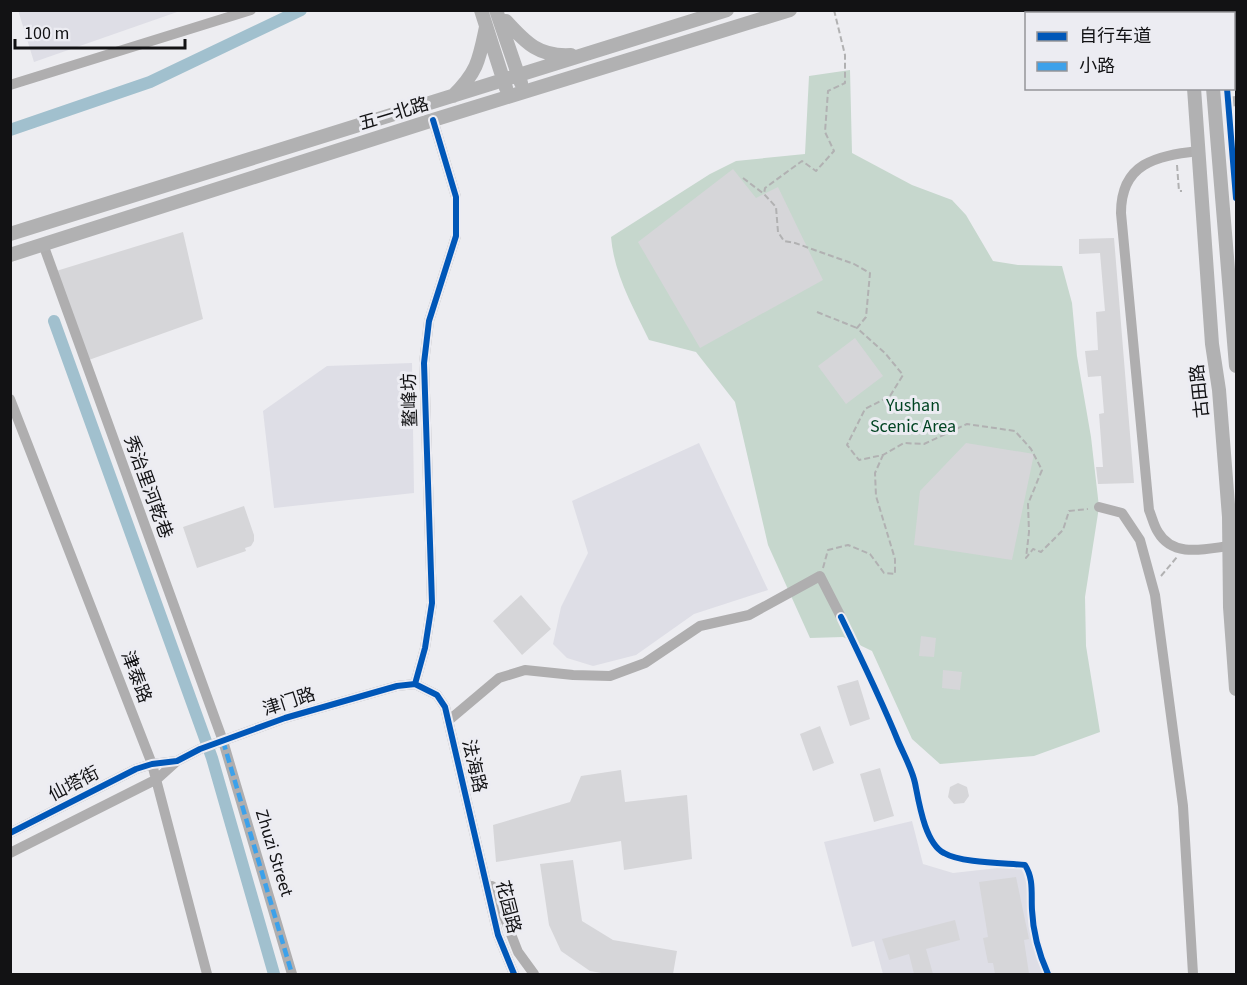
<svg xmlns="http://www.w3.org/2000/svg" width="1247" height="985" font-family="'Source Sans 3','Noto Sans SC',sans-serif">
<rect width="100%" height="100%" fill="#ededf1"/>
<path fill="#dedee6" d="M18 10H180V11L34 62Z
M412 363 414 493 274 508 263 411 327 366Z
M699 443 768 590 694 614 636 655 593 666 567 658 553 644 561 607 588 553 572 501Z
M912 821 923 864 953 873 1025 865 1031 874 1032 911 1036 936 1040 958 1048 974H895L894 973 883 974 874 941 852 947 824 842Z"/>
<path fill="#c6d7cd" d="M850 70 852 153 912 185 952 200 966 215 993 261 1018 265 1062 266 1072 303 1077 356 1091 437 1099 507 1085 597 1086 646 1100 732 1034 756 940 764 912 739 872 651 843 637 810 638 768 545 735 402 696 352 649 340C633 307 614 274 611 237L710 174 736 161 805 154 809 76Z"/>
<g fill="none" stroke-linecap="round" stroke-linejoin="round">
<path stroke="#a1c0ce" stroke-width="12" d="M10 130 150 82 301 10
M54 321 212 758 274 974"/>
</g>
<path fill="#d6d6d9" d="M733 169 756 198 778 187 823 280 700 348 638 242Z
M183 232 203 319 86 361 53 272Z
M1114 238 1134 483 1098 484 1096 467H1103L1099 414 1104 413 1101 376 1088 377 1085 351 1098 350 1096 312 1105 311 1100 253 1079 254V239Z
M855 338 883 376 846 404 818 366Z
M966 443 1034 454 1012 560 914 545 920 491Z
M244 506 254 535V541L251 546 245 548 246 551 197 568 183 527Z
M521 595 551 629 522 655 493 621Z
M921 636 936 638 934 657 919 656Z
M943 670 962 672 960 690 942 688Z
M858 680 870 719 850 726 837 686Z
M820 726 834 763 813 771 800 734Z
M880 768 894 816 874 822 860 774Z
M621 770 625 802 687 795 692 859 624 870 621 841 496 862 493 825 570 802 581 776Z
M958 783 967 787 969 796 964 803 954 804 948 797 950 787Z
M573 860 582 921 613 940 677 951 673 974H607L590 971 561 951 549 925 540 864Z
M1016 877 1029 939 1024 940 1029 974H995L993 963H988L983 938 988 937 979 882Z
M955 920 960 940 926 949 933 974H914L909 954 889 960 882 939Z"/>
<g fill="none" stroke-linecap="round" stroke-linejoin="round">
<path stroke="#b1b1b2" stroke-width="2" stroke-dasharray="6 3" stroke-linecap="butt" d="M834 10 845 55V83L828 91 825 132 834 151 816 171 802 161 765 188 764 194 776 207 778 232 784 241 795 243 854 264 870 273 866 317 857 328 885 353 903 375 890 396 865 409 847 445 859 460 883 455 904 443 924 444 967 424 1015 431 1031 449 1042 470 1028 504 1029 532 1026 558 1033 549 1041 552 1063 530 1069 511 1088 509
M1234 43 1236 42
M1170 88V89
M1236 126V131
M1177 165 1179 191H1182
M743 178 764 194
M817 312 857 328
M823 568 828 550 848 545 870 554 884 573 895 574V559L876 496 875 473 883 455
M1161 576 1177 557"/>
<path stroke="#afaeaf" stroke-width="10" d="M10 85 251 10
M1229 102 1236 101
M1198 151C1156 156 1121 163 1121 213L1149 510C1152 517 1154 526 1158 532 1173 558 1205 549 1229 546
M43 244 223 741 292 974
M10 399 152 764 207 974
M1099 507 1122 513 1140 540 1155 595 1183 806 1193 974
M415 684 425 648 432 603 424 363 429 321 456 236V197L433 120
M448 721 499 678 525 670 573 675 610 676 645 663 700 626 749 615 820 576 841 617
M10 833 136 769 152 764 177 761 200 749 285 718 397 686 415 684 437 695 445 707 498 935 514 974
M10 853 157 779 177 761
M492 886 518 952 534 974"/>
<path stroke="#b1b1b2" stroke-width="14" d="M481 10 506 88
M496 10 521 83
M1182 10 1183 14
M1202 10V14
M500 21H506C526 43 539 57 571 55
M1194 88 1212 344 1219 390 1229 517 1230 607 1236 689
M1213 88 1236 366
M453 96C478 71 479 60 486 27
M10 234 727 10
M10 255 433 120 790 10"/>
<path stroke="#3da1ea" stroke-width="4.5" stroke-dasharray="9 4.5" stroke-linecap="butt" d="M223 741 292 974"/>
<g stroke="#ececf2" stroke-width="10">
<path id="cycleway" d="M1227 88 1236 198
M841 617C861 658 881 699 898 741 904 755 912 769 915 783 919 803 925 843 944 853 961 863 1004 863 1025 865 1034 879 1031 894 1032 910 1033 933 1039 954 1048 974
M415 684 425 648 432 603 424 363 429 321 456 236V197L433 120
M10 833 136 769 152 764 177 761 200 749 285 718 397 686 415 684 437 695 445 707 498 935 514 974"/>
</g>
<use href="#cycleway" stroke="#0057b8" stroke-width="6"/>
</g>
<g text-anchor="middle" dominant-baseline="central" stroke-width="6" stroke-linejoin="round" paint-order="stroke">
<g font-size="18" fill="#121214" stroke="#ececf2">
<text transform="translate(394 114) rotate(-17)">五一北路</text>
<text transform="translate(1200 391) rotate(-96)">古田路</text>
<text transform="translate(410 400) rotate(-92)">鳌峰坊</text>
<text transform="translate(148 487) rotate(70)">秀治里河乾巷</text>
<text transform="translate(136 677) rotate(69)">津泰路</text>
<text transform="translate(289 702) rotate(-18)">津门路</text>
<text transform="translate(474 766) rotate(77)">法海路</text>
<text transform="translate(74 784) rotate(-27)">仙塔街</text>
<text transform="translate(274 853) rotate(73)">Zhuzi Street</text>
<text transform="translate(508 907) rotate(76)">花园路</text>
</g>
<g font-size="18" fill="#004322" stroke="#ececf2">
<text x="913" y="405">Yushan<tspan x="913" dy="21">Scenic Area</tspan></text>
</g>
</g>
<rect width="1247" height="985" fill="none" stroke="#121214" stroke-width="24"/>
<rect x="1025" y="12" width="210" height="78" fill="#ececf2" stroke="#959599" stroke-width="1.5"/>
<rect x="1037" y="32" width="30" height="9" fill="#0057b8" stroke="#959599" stroke-width="1.5"/>
<text x="1079" y="42" font-size="18" fill="#121214">自行车道</text>
<rect x="1037" y="62" width="30" height="9" fill="#3da1ea" stroke="#959599" stroke-width="1.5"/>
<text x="1079" y="72" font-size="18" fill="#121214">小路</text>
<path d="M15 39v9h170v-9" fill="none" stroke="#121214" stroke-width="3"/>
<text x="24" y="39" font-size="18" fill="#121214" stroke="#ececf2" stroke-width="4.5" paint-order="stroke">100 m</text>
</svg>
